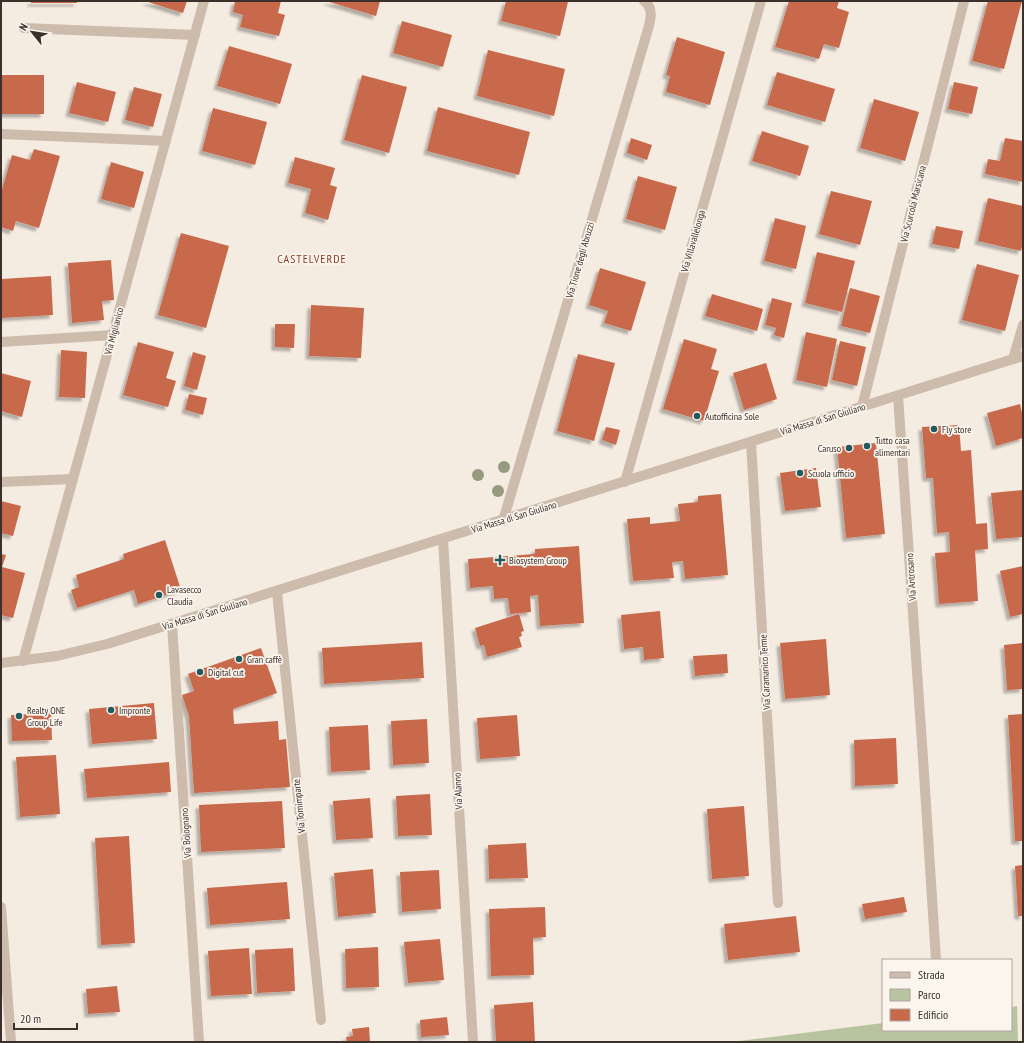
<svg xmlns="http://www.w3.org/2000/svg" width="1024" height="1043" font-family="'PT Sans Narrow',sans-serif">
<defs>
<filter id="shadow"><feDropShadow dx="-3.5" dy="3.5" stdDeviation="1" flood-color="#0004"/></filter>
</defs>
<rect width="100%" height="100%" fill="#f4ebe1"/>
<path fill="#b8c4a0" d="M1017 1006 1018 1042H731L883 1023V1030H1011V1007Z"/>
<path fill="#c8694b" filter="url(#shadow)" d="M31 1H77V3H31Z
M145 1H187L183 13Z
M235 1H281L278 13 285 15 279 36 240 27 243 15 233 12Z
M326 1H380L376 16Z
M506 1H564L568 2 560 36 501 21Z
M789 1H839L837 8 849 12 839 48 824 44 819 59 775 47Z
M988 1H1022L1004 69 972 61Z
M402 21 452 35 443 67 393 53Z
M677 37 725 52 710 105 666 92 670 76 666 75Z
M229 46 292 64 280 104 217 86Z
M488 50 565 69 554 116 477 96Z
M777 72 835 89 825 122 767 105Z
M1 75H44V114H1Z
M362 75 407 87 389 153 344 140Z
M77 82 116 92 108 122 69 113Z
M954 82 978 87 972 114 948 109Z
M134 87 162 94 153 127 125 120Z
M874 99 919 112 905 161 860 148Z
M438 107 530 132 519 175 427 151Z
M213 108 267 122 255 165 202 151Z
M762 131 809 146 800 176 752 161Z
M631 138 652 145 647 160 627 153Z
M1005 138 1023 141V182L985 174 988 159 1000 161Z
M34 149 60 156 39 228 16 221 13 231 1 227V193L12 155 30 160Z
M295 157 335 168 330 185 337 187 328 220 305 213 311 189 288 183Z
M111 162 144 172 134 208 101 199Z
M638 176 677 187 665 230 626 219Z
M831 191 872 201 860 245 819 234Z
M988 198 1023 206V243L1021 251 978 241Z
M775 218 806 226 796 269 764 261Z
M936 226 963 231 959 249 932 244Z
M181 233 229 246 206 328 158 315Z
M817 252 855 261 842 312 805 303Z
M111 260 114 300 102 301 104 320 72 323 68 263Z
M977 264 1019 275 1005 331 962 320Z
M600 268 646 282 631 331 604 323 608 311 589 305Z
M51 276 53 315 1 318V279Z
M850 288 880 296 870 333 841 326Z
M712 294 763 309 757 331 705 316Z
M772 298 792 303 784 338 774 335 776 328 765 325Z
M311 305 364 308 361 358 309 356Z
M275 324H295L294 348 275 347Z
M806 332 837 339 827 387 796 380Z
M684 339 717 349 711 369 719 371 704 421 663 409Z
M840 341 866 347 857 386 832 380Z
M138 342 174 352 166 378 176 381 168 407 123 395Z
M61 350 87 352 85 398 59 397Z
M193 352 206 356 197 390 184 386Z
M578 354 615 363 594 441 557 431Z
M766 363 777 399 744 410 733 373Z
M1 373 31 381 22 417 1 411Z
M189 394 207 398 203 415 185 410Z
M1020 404 1023 417V438L996 446 987 413Z
M959 425 961 451 971 450 976 524 987 523 988 549 975 550 978 601 939 604 935 553 950 552 949 532 937 533 933 478H926L922 427Z
M606 427 620 430 616 445 602 440Z
M876 443 885 534 846 538 837 447Z
M816 468 821 507 785 511 780 473Z
M1023 490V537L996 539 991 493Z
M721 494 728 575 685 579 683 561 672 562 674 578 633 581 627 519 650 517V524L680 521 678 504 698 502V496Z
M1 501 21 506 13 536 1 533Z
M165 540 181 590 138 604 134 590 77 608 71 590 79 587 76 575 124 559 123 554Z
M579 546 584 623 540 626 538 595 530 596 531 612 510 614 508 598 494 599 493 586 470 588 468 559 535 554V549Z
M1 554 6 555 2 567 25 573 13 618 1 615Z
M1023 566V614L1010 617 1000 571Z
M660 611 664 658 644 660 643 647 624 649 621 615Z
M519 614 524 631 521 632 522 636 519 637 522 647 487 657 484 645 480 646 475 628Z
M826 639 830 695 785 699 780 643Z
M422 642 424 678 324 684 322 648Z
M1023 643V689L1007 690 1004 645Z
M261 648 277 693 233 709 234 724 278 721 279 740 286 739 290 787 194 793 189 716 182 695 194 691 188 674Z
M727 654 728 673 695 676 693 656Z
M154 703 157 739 92 744 89 709Z
M51 713 52 740 12 741 11 715Z
M1023 714V841H1015L1008 715Z
M517 715 520 756 480 759 477 718Z
M427 719 429 763 393 765 391 721Z
M368 725 370 770 331 772 329 727Z
M896 738 898 784 855 786 854 740Z
M56 755 60 814 20 817 16 757Z
M169 762 171 792 87 798 84 769Z
M430 794 432 835 398 836 396 796Z
M370 798 373 838 336 840 333 801Z
M282 801 285 848 201 852 199 805Z
M744 806 749 876 712 879 707 809Z
M129 836 135 943 101 945 95 838Z
M526 843 528 878 489 879 488 845Z
M1023 865V916H1018L1015 866Z
M373 869 376 913 338 917 334 873Z
M439 870 441 909 402 912 400 872Z
M287 882 290 919 210 925 207 888Z
M904 897 907 912 865 919 862 904Z
M545 907 546 937 533 938 534 975 491 976 489 909Z
M796 916 800 952 728 960 724 924Z
M440 939 444 980 408 983 404 942Z
M378 947 379 987 346 988 345 949Z
M249 948 252 994 211 996 208 951Z
M293 948 295 991 257 993 255 950Z
M117 986 120 1012 88 1014 86 989Z
M533 1002 535 1042H496L494 1005Z
M447 1017 449 1035 421 1037 420 1020Z
M369 1027 370 1042H347L346 1037 353 1036 352 1029Z"/>
<g fill="none" stroke-linecap="round" stroke-linejoin="round">
<path stroke="#cdbbac" stroke-width="10" d="M24 28 195 35
M1 134 166 141
M1 342 113 335
M1 482 73 479
M923 758 936 960
M1 907 11 1042"/>
<path stroke="#cdbbac" stroke-width="10" d="M1013 359 1023 325
M898 396 923 758
M862 407 964 1
M751 442 778 903
M625 482 761 1
M503 521 646 36C649 25 656 9 644 1
M443 539 473 1042
M277 592 321 1020
M172 624 199 1042
M23 661 204 1"/>
<path stroke="#cdbbac" stroke-width="10" d="M1 663 57 656 107 644 1023 356"/>
</g>
<g fill="#969b7f">
<circle cx="504" cy="467" r="6"/>
<circle cx="478" cy="475" r="6"/>
<circle cx="498" cy="491" r="6"/>
</g>
<g fill="#1f5a5e" stroke="#fbf5ee" stroke-width="1.5">
<circle cx="697" cy="416" r="4"/>
<circle cx="934" cy="429" r="4"/>
<circle cx="867" cy="446" r="4"/>
<circle cx="849" cy="448" r="4"/>
<circle cx="800" cy="473" r="4"/>
<path d="M498 554h4v4h4v4h-4v4h-4v-4h-4v-4h4z"/>
<circle cx="159" cy="595" r="4"/>
<circle cx="239" cy="659" r="4"/>
<circle cx="200" cy="672" r="4"/>
<circle cx="111" cy="710" r="4"/>
<circle cx="19" cy="716" r="4"/>
</g>
<g text-anchor="middle" dominant-baseline="central" stroke-width="3.5" stroke-linejoin="round" paint-order="stroke">
<g font-size="10" fill="#3b302b" stroke="#fbf5ee">
<text transform="translate(913 204) rotate(-76)">Via Scurcola Marsicana</text>
<text transform="translate(693 241) rotate(-74)">Via Villavallelonga</text>
<text transform="translate(580 260) rotate(-74)">Via Tione degli Abruzzi</text>
<text transform="translate(114 331) rotate(-75)">Via Miglianico</text>
<text transform="translate(823 419) rotate(-17)">Via Massa di San Giuliano</text>
<text transform="translate(514 517) rotate(-17)">Via Massa di San Giuliano</text>
<text transform="translate(911 577) rotate(-94)">Via Antrosano</text>
<text transform="translate(205 614) rotate(-17)">Via Massa di San Giuliano</text>
<text transform="translate(765 672) rotate(-93)">Via Caramanico Terme</text>
<text transform="translate(458 791) rotate(-93)">Via Alanno</text>
<text transform="translate(299 806) rotate(-96)">Via Tornimparte</text>
<text transform="translate(186 833) rotate(-94)">Via Bolognano</text>
</g>
<g font-size="10" fill="#3b302b" stroke="#fbf5ee" text-anchor="start">
<text x="705" y="416">Autofficina Sole</text>
<text x="942" y="429">Fly store</text>
<text x="875" y="440">Tutto casa<tspan x="875" dy="12">alimentari</tspan></text>
<text x="841" y="448" text-anchor="end">Caruso</text>
<text x="808" y="473">Scuola ufficio</text>
<text x="509" y="560">Biosystem Group</text>
<text x="167" y="589">Lavasecco<tspan x="167" dy="12">Claudia</tspan></text>
<text x="247" y="659">Gran caffè</text>
<text x="208" y="672">Digital cut</text>
<text x="27" y="710">Realty ONE<tspan x="27" dy="12">Group Life</tspan></text>
<text x="119" y="710">Impronte</text>
</g>
<g font-size="12" letter-spacing="1" fill="#8c3b22" stroke="#fbf5ee">
<text x="312" y="258">CASTELVERDE</text>
</g>
</g>
<rect width="1024" height="1043" fill="none" stroke="#3b302b" stroke-width="4"/>
<rect x="882" y="959" width="130" height="72" fill="#fbf5ee" stroke="#aea6a0"/>
<rect x="890" y="972" width="20" height="6" fill="#cdbbac" stroke="#aea6a0"/>
<text x="918" y="979" font-size="12" fill="#3b302b">Strada</text>
<rect x="890" y="989" width="20" height="12" fill="#b8c4a0" stroke="#aea6a0"/>
<text x="918" y="999" font-size="12" fill="#3b302b">Parco</text>
<rect x="890" y="1009" width="20" height="12" fill="#c8694b" stroke="#aea6a0"/>
<text x="918" y="1019" font-size="12" fill="#3b302b">Edificio</text>
<g transform="translate(32 32) rotate(300)" stroke="#fbf5ee" stroke-width="3" paint-order="stroke">
<path d="M0-3L7 15L0 10L-7 15Z" fill="#3b302b"/>
<text y="-6" font-size="11" font-weight="bold" text-anchor="middle" fill="#3b302b">N</text>
</g>
<path d="M14 1023v6h63v-6" fill="none" stroke="#3b302b" stroke-width="2"/>
<text x="20" y="1023" font-size="12" fill="#3b302b" stroke="#fbf5ee" stroke-width="3" paint-order="stroke">20 m</text>
</svg>
